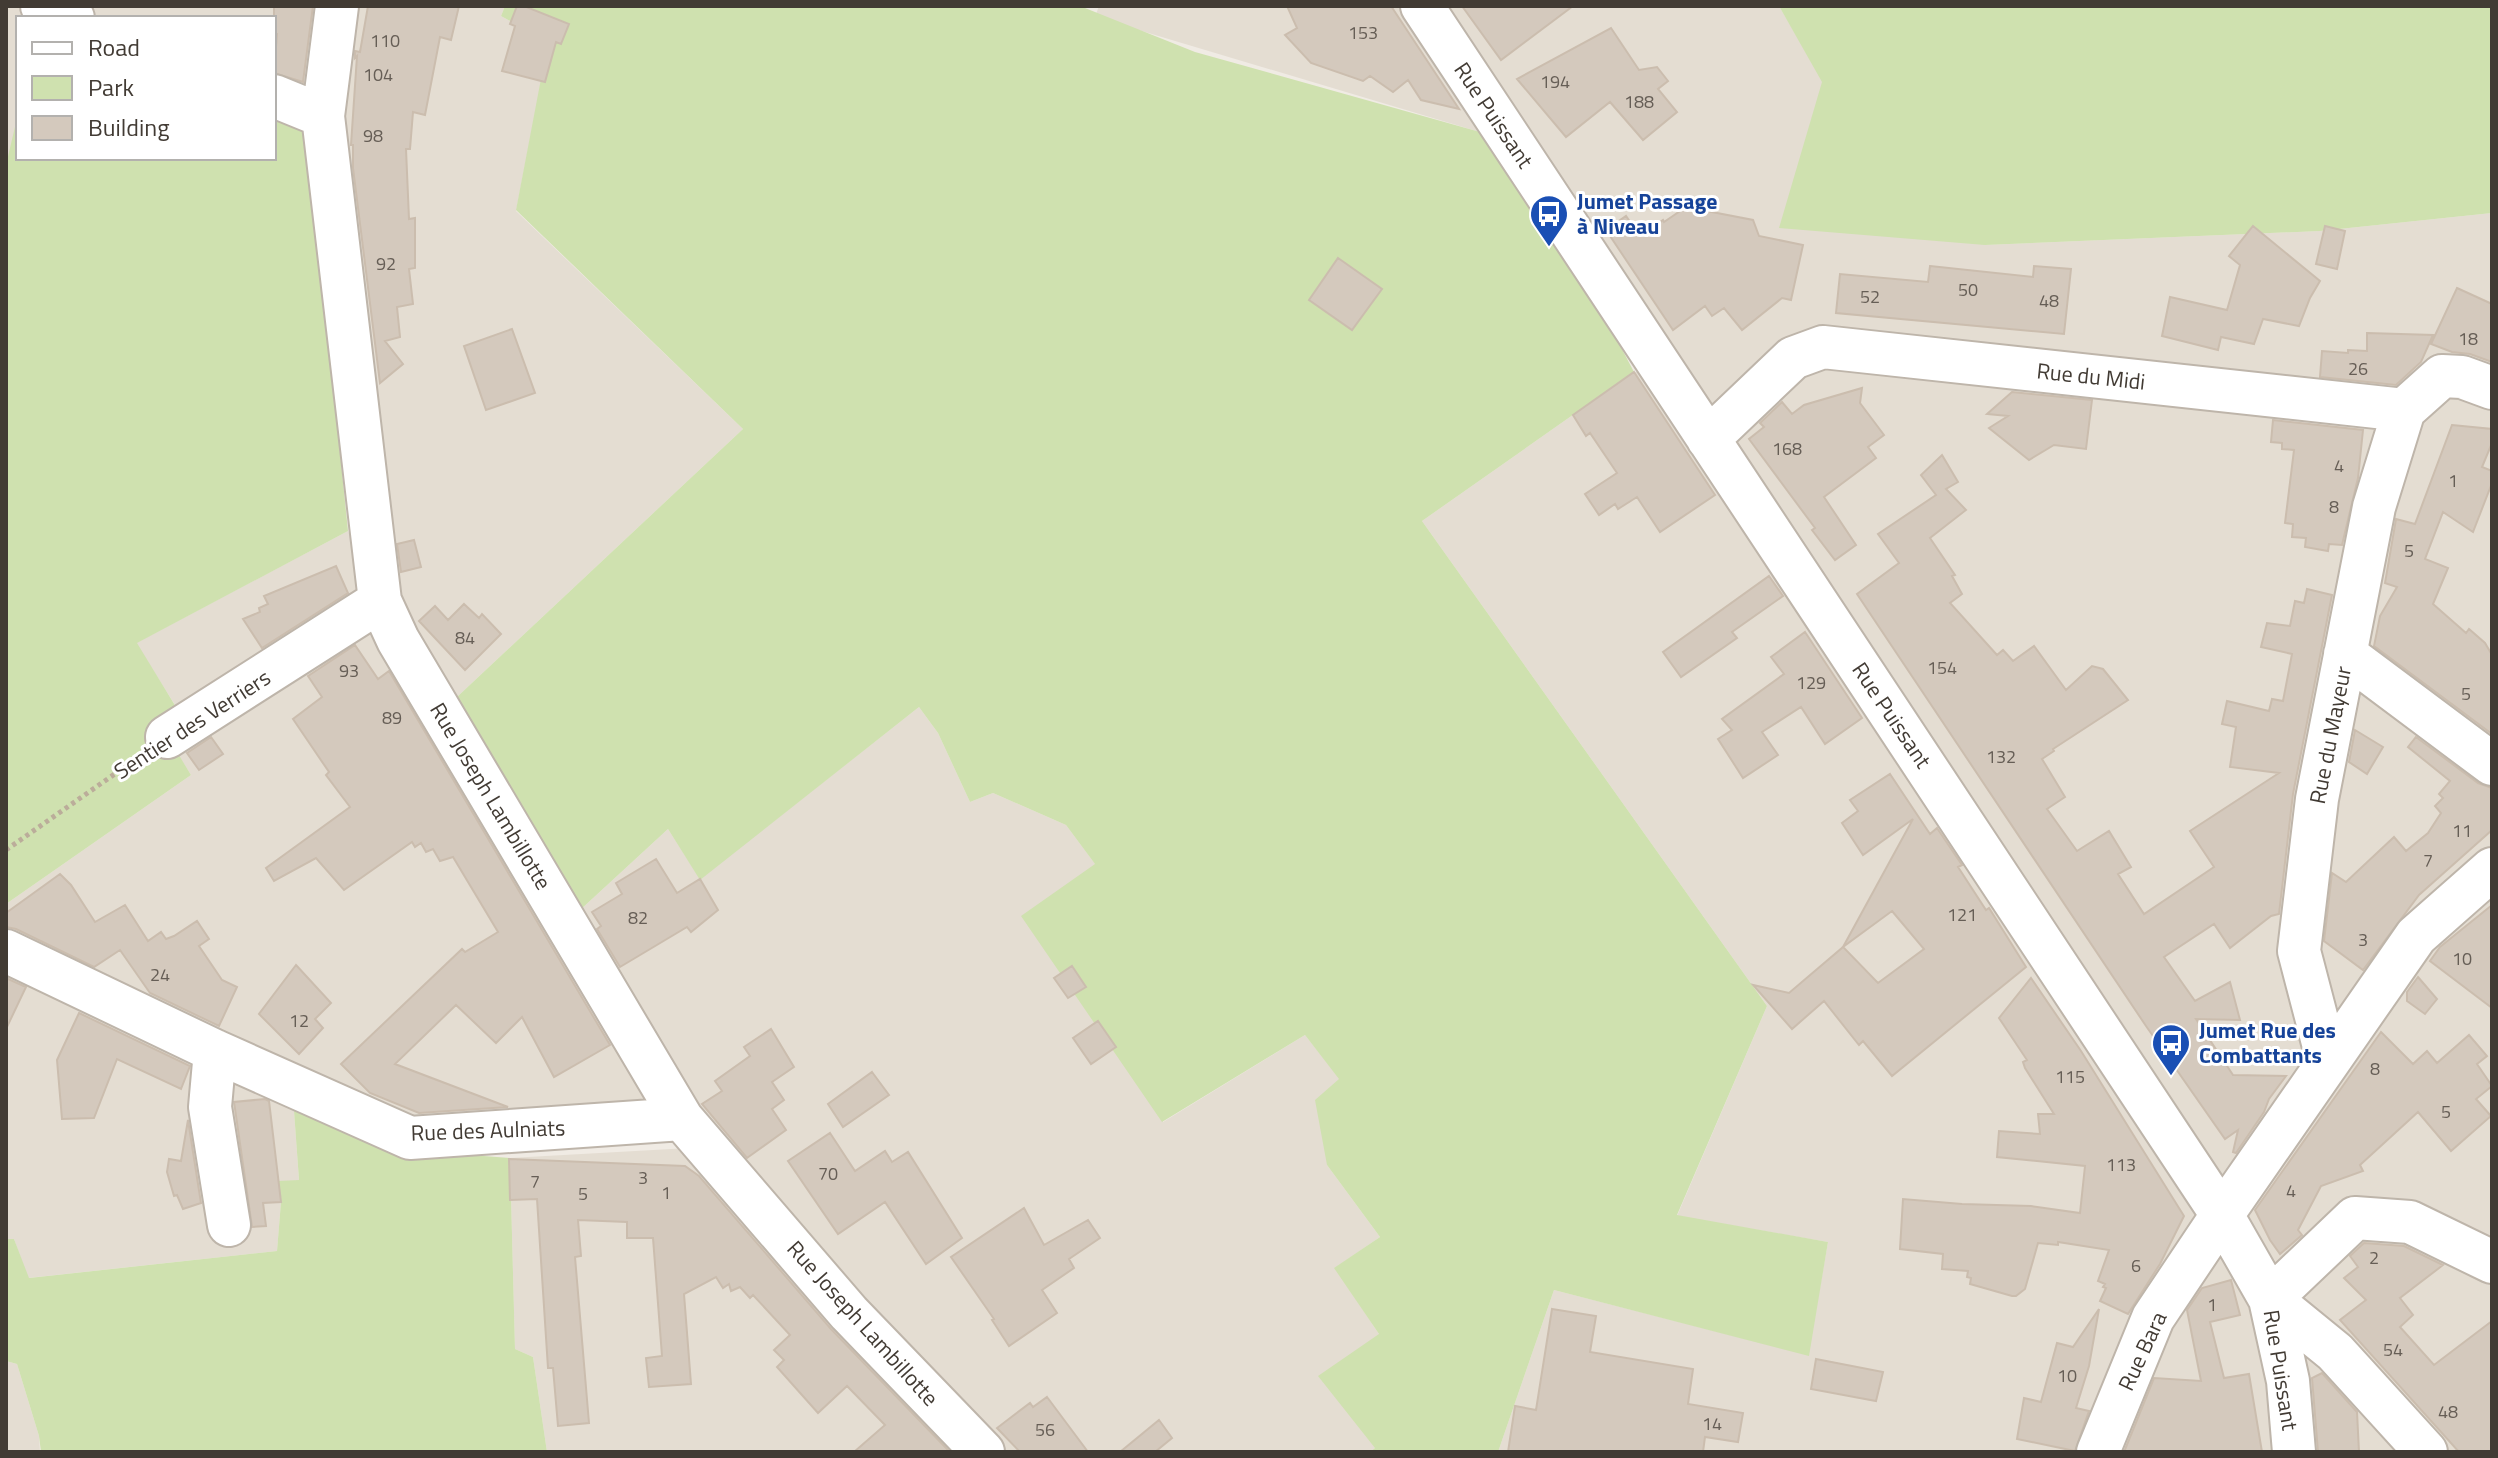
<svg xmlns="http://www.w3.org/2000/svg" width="2498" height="1458" font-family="'Titillium Web',sans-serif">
<rect width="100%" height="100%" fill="#f0ebe4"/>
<path fill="#e4ddd2" d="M6 6H505L501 16 549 42 516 211 743 429 441 712 378 584 274 97V18H18V158L6 207Z
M1099 6H1779L1823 81 1985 245 2320 231 2492 213V1452H2305V1348L2271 1300 2291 1452H1498L1554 1290 1808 1355 1828 1242 1677 1216 1767 1006 1422 521 1634 372 1661 371 1503 139 1095 17Z
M348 531 431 705 566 923 668 829 700 879 919 707 938 733 970 802 993 793 1066 825 1096 865 1163 1122 1305 1035 1340 1079 1327 1165 1380 1237 1335 1268 1379 1334 1375 1448 1370 1452H547L533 1357 515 1349 510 1158 707 1147 682 1119 410 1138 6 951V904L191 775 167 737 187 724 136 643Z
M6 975 268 1094 294 1111 299 1181H278L281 1202 277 1251 28 1278 14 1239H6Z
M6 1361 17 1364 39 1436 40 1452H6Z"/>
<path fill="#cfe1af" d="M505 6H1080L1195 52 1512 141 1634 372 1422 521 1767 1006 1677 1215 1828 1242 1809 1356 1554 1290 1498 1452H1370L1375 1448 1318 1376 1379 1334 1334 1268 1380 1237 1327 1165 1315 1100 1339 1079 1305 1035 1162 1122 1021 916 1095 864 1066 825 993 793 970 802 938 733 919 707 700 880 668 829 566 923 441 712 743 429 516 210 548 42 501 16Z
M1779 6H2492V213L2320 231 1985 245 1779 228 1822 82Z
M274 101 305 109 348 531 137 643 187 725 168 737 191 775 6 904V165L18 114V158H274Z
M294 1111 405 1150 510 1158 515 1349 533 1357 547 1452H41L39 1436 17 1364 6 1361V1239H14L29 1278 277 1251 281 1202 278 1181 299 1180Z"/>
<path fill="#d4c9bd" stroke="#cbbdae" stroke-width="2" fill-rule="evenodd" d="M274 6H313L303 82 274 73 277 34H274Z
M368 6H459L451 40 440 37 425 115 413 112 410 149H406L409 219 415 218V268L409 269 413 304 397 307 400 337 385 341 403 364 380 383 353 168V145H351L357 56 355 58V51L360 52Z
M517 6H524L569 24 561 44 556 42 545 82 502 71 515 26 510 24Z
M1287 6H1391L1459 109 1421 100 1408 80 1393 92 1370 76 1363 81 1311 63 1285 35 1297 28Z
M1462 6H1573L1501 60Z
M1611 28 1639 70 1657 67 1668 81 1658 89 1677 112 1643 140 1610 102 1566 137 1517 79Z
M1686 207 1753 220 1759 236 1803 245 1791 300 1782 298 1742 330 1724 308 1712 316 1705 306 1673 330 1606 230 1626 216 1637 232 1649 225 1651 228 1663 220 1664 222Z
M2253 226 2320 281 2310 298 2299 326 2263 319 2254 344 2221 337 2218 350 2162 336 2170 297 2227 310 2240 265 2229 256Z
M2325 226 2345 231 2337 269 2316 264Z
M1338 258 1382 289 1352 330 1309 300Z
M1930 266 2033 277 2034 266 2071 269 2064 334 1836 313 1840 274 1928 282Z
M2457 288 2492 304V362L2470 354 2452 352 2431 344Z
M512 329 535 393 486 410 464 346Z
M2367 333 2433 335 2421 362 2396 385 2320 377 2322 351 2348 353V350L2367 351Z
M1634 372 1715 495 1660 532 1637 497 1618 509 1615 504 1599 515 1585 494 1617 473 1590 433 1586 436 1573 415Z
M1862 388 1860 403 1884 435 1868 447 1876 458 1824 497 1856 545 1835 560 1812 530 1815 528 1749 439 1764 427 1760 423 1782 402 1792 414 1804 405Z
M2012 392 2092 400 2086 449 2054 445 2029 460 1989 428 2008 416 1987 414Z
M2273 420 2363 430 2358 478 2342 545 2329 544 2328 551 2305 547 2306 538 2292 537 2293 524 2285 523 2294 450 2282 449V443L2271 442Z
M2452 425 2492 429V443L2482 467 2492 471V483L2473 532 2443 512 2425 559 2448 568 2433 604 2466 633 2469 629 2485 643 2492 655V734L2374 646 2380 616 2397 587 2385 583 2396 519 2415 524Z
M1942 455 1958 482 1946 489 1966 510 1930 538 1955 575 1952 576 1962 594 1950 603 1997 655 2003 650 2013 661 2034 646 2066 690 2092 666 2103 669 2128 700 2053 749 2054 751 2042 759 2065 797 2047 809 2077 851 2109 831 2131 867 2118 874 2144 914 2214 867 2190 831 2279 773 2230 767 2236 727 2222 724 2227 701 2269 711 2272 699 2283 701 2292 654 2261 647 2267 623 2290 626 2295 601 2304 603 2307 589 2332 595 2293 794 2279 914 2271 916 2230 948 2214 924 2164 957 2195 1001 2230 982 2240 1020 2196 1019 2233 1075 2286 1076 2269 1099 2264 1112 2236 1153 2233 1152 2238 1130 2225 1139 2146 1026 1857 594 1899 563 1878 534 1936 495 1921 475Z
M414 540 421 567 401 572 397 544Z
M336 566 348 593 262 648 243 619 260 612 259 608 268 604 264 596Z
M1769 576 1783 596 1732 632 1737 638 1681 677 1663 652Z
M464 604 479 618 482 614 501 634 465 670 419 621 435 606 448 620Z
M1805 632 1862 718 1825 744 1801 707 1762 732 1778 755 1743 778 1718 739 1732 730 1722 719 1784 674 1771 657Z
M355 645 378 679 389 671 610 1045 554 1077 522 1017 496 1043 456 1005 395 1064 508 1107 419 1113 370 1093 341 1064 462 949 465 952 498 932 453 857 440 861 433 849 426 852 421 843 415 847 412 842 344 890 316 858 274 881 266 868 350 807 326 775 329 772 293 719 322 697 308 676Z
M2355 730 2383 747 2367 774 2349 762Z
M211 737 223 754 199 770 187 753Z
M2416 737 2478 783 2492 788V830L2419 895 2363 970 2324 941 2332 873 2346 882 2394 837 2406 851 2428 833 2441 813 2435 806 2443 798 2439 794 2450 781 2408 747Z
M1890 774 1930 834 1937 828 1962 865 1958 867 1986 910 1989 908 2026 967 1892 1076 1863 1041 1859 1045 1824 1001 1792 1029 1753 985 1789 993 1843 947 1913 819 1863 855 1842 823 1858 811 1850 800ZM1892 911 1924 949 1878 983 1843 947Z
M656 859 677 893 700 879 718 910 691 932 687 927 620 967 597 929 601 926 592 912 622 894 616 883Z
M60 874 71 885 95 922 125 905 148 941 161 932 166 939 174 936 197 921 209 939 199 946 222 980 237 987 219 1026 150 993 120 950 94 967 16 929 6 927V913Z
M2492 905V1008L2430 961 2440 947Z
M296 965 331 1003 315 1019 323 1028 299 1054 259 1014Z
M1072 966 1086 987 1068 998 1054 978Z
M2418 977 2437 999 2425 1014 2407 1001V992Z
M6 978 26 987 6 1029Z
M2031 978 2081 1051 2184 1216 2160 1264 2128 1314 2100 1301 2106 1288 2103 1287 2105 1284 2098 1281 2109 1250 2058 1242V1245L2038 1243 2025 1289 2016 1296H2012L1970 1284 1971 1278 1967 1277 1968 1271 1942 1269 1943 1254 1900 1249 1903 1199 1962 1204 2031 1206 2080 1213 2085 1166 1997 1157 1999 1131 2040 1134 2038 1114H2054L2025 1068 2023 1062 2027 1060 1999 1018Z
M79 1013 190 1066 181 1089 117 1059 94 1118 62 1119 57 1060Z
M1098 1021 1116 1047 1091 1064 1073 1038Z
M771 1029 794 1067 772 1082 784 1100 772 1109 786 1130 747 1158 702 1104 722 1091 715 1081 750 1056 744 1047Z
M2381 1032 2413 1064 2427 1051 2437 1063 2469 1035 2487 1056 2477 1064 2492 1086 2476 1099 2491 1116 2451 1151 2418 1112 2360 1165 2363 1171 2321 1186 2298 1230 2302 1235 2280 1254 2270 1240 2255 1210Z
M872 1072 889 1095 843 1127 828 1104Z
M265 1099 269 1101 281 1202 263 1203 266 1226 252 1227 234 1102Z
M188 1120 201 1203 183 1209 177 1195 174 1196 167 1172 169 1159 181 1161Z
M830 1133 855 1171 885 1151 892 1162 908 1152 962 1238 926 1264 885 1202 838 1234 788 1161Z
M509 1159 685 1166 699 1176 831 1329 950 1452H854L885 1425 847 1386 818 1413 777 1367 784 1360 774 1350 790 1335 753 1295 750 1298 740 1287 731 1291 729 1284 723 1288 716 1277 684 1294 691 1384 649 1387 646 1358 662 1356 653 1238H627V1222L578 1220 581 1256 575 1257 589 1423 558 1426 553 1368H548L537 1199 510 1200Z
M1024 1208 1044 1245 1088 1220 1100 1238 1069 1259 1074 1268 1042 1290 1057 1313 1009 1346 992 1320 994 1319 951 1257Z
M2364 1243 2404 1246 2443 1265 2400 1298 2413 1315 2400 1327 2434 1365 2492 1321V1452H2459L2340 1320 2366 1300 2344 1278 2358 1267 2350 1256Z
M2231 1280 2240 1315 2210 1322 2224 1378 2249 1374 2262 1452H2124L2154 1378 2201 1381 2187 1310 2202 1288Z
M1552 1309 1596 1316 1590 1352 1693 1369 1688 1404 1743 1413 1738 1442 1705 1437 1703 1452H1508L1515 1406 1536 1410Z
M2099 1309 2089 1366 2076 1408 2089 1411 2075 1451 2017 1439 2024 1398 2041 1402 2057 1343 2073 1347Z
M1816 1359 1883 1372 1876 1401 1811 1389Z
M2322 1373 2357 1412 2359 1452H2318L2312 1378Z
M1047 1397 1088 1452H1020L997 1428 1030 1403 1033 1407Z
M1159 1420 1172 1438 1155 1452H1120Z"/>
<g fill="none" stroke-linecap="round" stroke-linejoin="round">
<g stroke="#beb5aa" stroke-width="46">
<path id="minor" d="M42 6 73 18
M337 6 323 116 380 601 398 640 682 1119 849 1313 983 1452
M1422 6 2222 1215 2270 1299 2288 1381 2294 1452
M274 96 323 116
M1708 439 1793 358 1823 347 2404 410 2442 376 2462 377 2492 388
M2345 654 2492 764
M167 737 380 601
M6 951 215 1051 410 1138 682 1119
M215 1051 210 1107 229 1225
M2328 1062 2299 951 2317 799 2374 507 2404 410
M2270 1299 2355 1218 2410 1222 2492 1262
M2270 1299 2335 1352 2426 1452
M2098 1452 2153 1318 2222 1215 2416 936 2492 869"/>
</g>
<path stroke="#bbad9a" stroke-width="5" stroke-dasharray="4 4" stroke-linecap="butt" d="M6 850 139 757"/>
<use href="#minor" stroke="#fff" stroke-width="42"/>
</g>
<defs>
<g id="bus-pin" transform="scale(2)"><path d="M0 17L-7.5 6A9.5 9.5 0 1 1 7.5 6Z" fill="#1a4fb4" stroke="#fff"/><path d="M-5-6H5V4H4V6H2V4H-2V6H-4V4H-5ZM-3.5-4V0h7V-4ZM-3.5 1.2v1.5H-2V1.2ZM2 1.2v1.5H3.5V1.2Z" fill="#fff"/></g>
</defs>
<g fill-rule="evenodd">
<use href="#bus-pin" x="1549" y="214"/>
<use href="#bus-pin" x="2171" y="1043"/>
</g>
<g text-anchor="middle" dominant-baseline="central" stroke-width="6" stroke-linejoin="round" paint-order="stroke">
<g font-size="18" fill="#665e56">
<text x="1363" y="32">153</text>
<text x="385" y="40">110</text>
<text x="378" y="74">104</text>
<text x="1555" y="81">194</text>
<text x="1639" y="101">188</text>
<text x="373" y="135">98</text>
<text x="386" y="263">92</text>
<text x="1968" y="289">50</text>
<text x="1870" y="296">52</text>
<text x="2049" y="300">48</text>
<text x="2468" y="338">18</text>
<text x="2358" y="368">26</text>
<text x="1787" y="448">168</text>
<text x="2339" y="465">4</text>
<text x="2453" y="480">1</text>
<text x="2334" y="506">8</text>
<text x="2409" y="550">5</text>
<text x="465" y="637">84</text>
<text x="1942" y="667">154</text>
<text x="349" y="670">93</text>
<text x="1811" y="682">129</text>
<text x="2466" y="693">5</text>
<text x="392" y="717">89</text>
<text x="2001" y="756">132</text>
<text x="2462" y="830">11</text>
<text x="2428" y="860">7</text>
<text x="1962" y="914">121</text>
<text x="638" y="917">82</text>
<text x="2363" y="939">3</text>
<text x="2462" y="958">10</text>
<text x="160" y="974">24</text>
<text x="299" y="1020">12</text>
<text x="2375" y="1068">8</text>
<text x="2070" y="1076">115</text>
<text x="2446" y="1111">5</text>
<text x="2121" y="1164">113</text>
<text x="828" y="1173">70</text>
<text x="643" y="1177">3</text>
<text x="535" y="1181">7</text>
<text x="2291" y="1190">4</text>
<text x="666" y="1192">1</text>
<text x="583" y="1193">5</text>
<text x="2374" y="1257">2</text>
<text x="2136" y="1265">6</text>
<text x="2212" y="1304">1</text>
<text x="2393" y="1349">54</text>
<text x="2067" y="1375">10</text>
<text x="2448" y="1411">48</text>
<text x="1712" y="1423">14</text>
<text x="1045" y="1429">56</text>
</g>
<g font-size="22" fill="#423b34" stroke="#fff">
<text transform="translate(1494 115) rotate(56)">Rue Puissant</text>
<text transform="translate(2091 376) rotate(6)">Rue du Midi</text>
<text transform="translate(1892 715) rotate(56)">Rue Puissant</text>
<text transform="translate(192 724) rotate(-33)">Sentier des Verriers</text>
<text transform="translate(2330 735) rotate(-79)">Rue du Mayeur</text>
<text transform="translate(491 796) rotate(59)">Rue Joseph Lambillotte</text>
<text transform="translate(488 1130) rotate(-2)">Rue des Aulniats</text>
<text transform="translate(863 1323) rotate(48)">Rue Joseph Lambillotte</text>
<text transform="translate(2142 1351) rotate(-65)">Rue Bara</text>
<text transform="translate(2281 1370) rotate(81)">Rue Puissant</text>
</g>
<g font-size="22" font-weight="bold" fill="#164399" stroke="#fff" text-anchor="start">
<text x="1577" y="201">Jumet Passage<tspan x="1577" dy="25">à Niveau</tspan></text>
<text x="2199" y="1030">Jumet Rue des<tspan x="2199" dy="25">Combattants</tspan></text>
</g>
</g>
<rect width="2498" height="1458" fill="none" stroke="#423b34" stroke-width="16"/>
<rect x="16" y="16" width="260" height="144" fill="#ffffff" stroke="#b3b1ae" stroke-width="2"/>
<rect x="32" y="42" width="40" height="12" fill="#ffffff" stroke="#b3b1ae" stroke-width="2"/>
<text x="88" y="56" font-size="24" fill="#423b34">Road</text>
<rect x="32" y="76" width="40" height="24" fill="#cfe1af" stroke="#b3b1ae" stroke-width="2"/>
<text x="88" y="96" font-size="24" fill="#423b34">Park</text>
<rect x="32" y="116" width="40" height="24" fill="#d4c9bd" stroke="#b3b1ae" stroke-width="2"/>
<text x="88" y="136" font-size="24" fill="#423b34">Building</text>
</svg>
